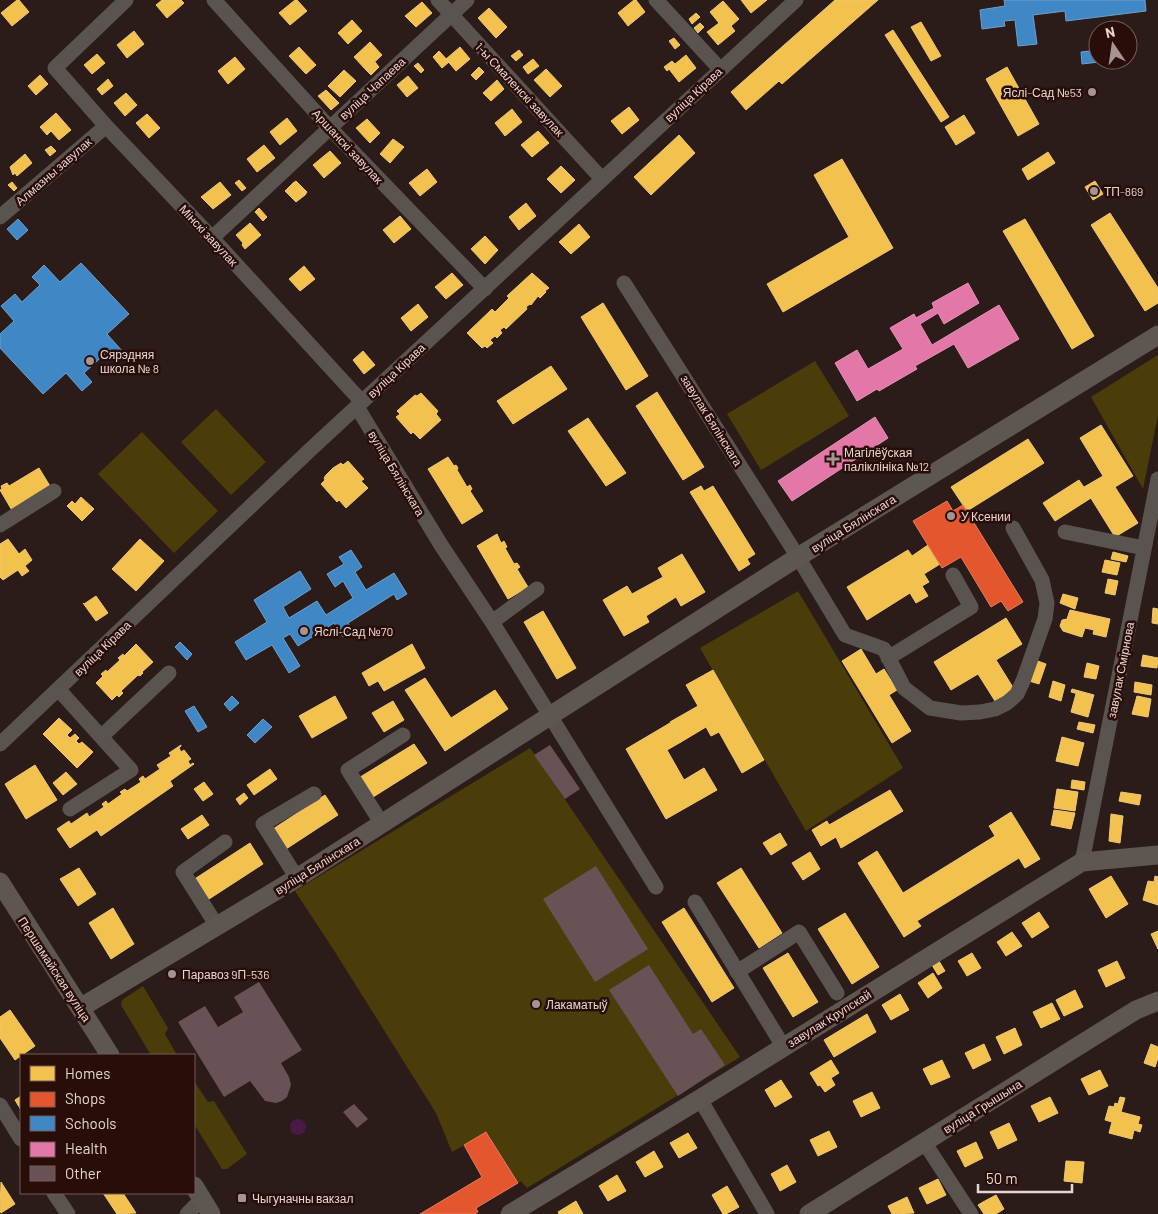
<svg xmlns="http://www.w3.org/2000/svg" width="1158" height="1214" font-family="Barlow,sans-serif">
<rect width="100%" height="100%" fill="#2b1c19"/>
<path fill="#4b3d09" d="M1158 355V415L1143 489 1091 397Z
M815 361 849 416 761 470 727 414Z
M216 409 266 462 231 495 181 442Z
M142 432 218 511 174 553 98 474Z
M798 591 903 768 806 831 700 648Z
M530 748 740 1057 527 1188 521 1181 518 1183 487 1132 452 1152 436 1113 335 952 295 891Z
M143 986 168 1028 165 1034 177 1055H151L121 1005 122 1000Z
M194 1081 208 1102 214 1101 247 1154 227 1169H222L194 1124Z"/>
<path fill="#491a46" d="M290 1127a8 8 0 1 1 16 0a8 8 0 1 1-16 0Z"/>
<path fill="#f2c14e" stroke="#efc775" d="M17 0H19L29 12 12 26 1 13Z
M162 0H181L184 3 167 18 156 5Z
M295 0H297L307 11 290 25 279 13Z
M634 0H636L645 12 628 26 618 13Z
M741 0H767L751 13Z
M835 0H878L782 84 779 81 746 110 731 92Z
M723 1 739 19 731 26 735 31 718 45 707 32 719 23 710 12Z
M422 2 432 13 416 27 405 16Z
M489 8 507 27 496 38 478 18Z
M696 13 700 17 692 24 689 19Z
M352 20 362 31 348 44 338 33Z
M921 22 941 56 931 61 911 27Z
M700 23 704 27 698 33 694 28Z
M893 30 949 117 941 122 885 35Z
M134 31 144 44 127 58 117 45Z
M674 38 680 45 675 49 669 41Z
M370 42 382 55 366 70 354 57Z
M299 47 316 65 306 74 289 56Z
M460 47 470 59 456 71 446 59Z
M519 50 523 55 516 61 511 56Z
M439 51 449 62 442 68 433 57Z
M97 54 105 63 92 74 84 65Z
M686 55 696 68 679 82 669 69Z
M235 57 245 69 228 84 218 71Z
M533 59 539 66 528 74 523 67Z
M672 61 675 64 667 71 664 67Z
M375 62 379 67 371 75 366 70Z
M418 63 424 70 421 73 414 66Z
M479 67 484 72 476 80 471 75Z
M1007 67 1039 124 1018 136 986 79Z
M546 69 562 86 550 97 534 80Z
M344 70 356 81 340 97 328 86Z
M40 75 48 84 36 95 28 86Z
M408 76 418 88 407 97 397 85Z
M108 79 113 86 102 95 97 89Z
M497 80 504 89 491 101 483 93Z
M326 90 339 103 331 110 318 96Z
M126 93 137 105 125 116 114 103Z
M629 107 639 120 622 134 611 121Z
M512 109 522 122 505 136 495 123Z
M56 113 71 130 59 140 51 131 47 135 40 127Z
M147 114 160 128 149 138 136 123Z
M964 115 975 133 956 145 945 127Z
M287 118 297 131 280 145 270 132Z
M367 119 380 133 370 143 356 128Z
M538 131 549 143 532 157 521 145Z
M679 135 695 153 651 195 634 177Z
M393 139 404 147 390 163 380 154Z
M264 145 275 158 257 172 247 159Z
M51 146 56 151 50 156 45 150Z
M330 151 341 163 324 178 313 165Z
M1048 152 1055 163 1028 180 1022 169Z
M25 154 32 163 17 176 15 173 13 175 10 167Z
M842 159 893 248 783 312 767 284 849 237 814 175Z
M561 166 575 180 561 193 547 179Z
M427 169 437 182 420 196 409 183Z
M239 180 246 188 242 191 235 183Z
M296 181 307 192 305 195 293 183Z
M1095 181 1103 194 1093 200 1085 187Z
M12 182 17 188 14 191 8 185Z
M220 182 231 195 213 209 201 197Z
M293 183 305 195 296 202 285 191Z
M526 203 536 216 519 230 509 217Z
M259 208 267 217 263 221 255 212Z
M1110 213 1158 288V303L1145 311 1091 225Z
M400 216 411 229 394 243 383 230Z
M1025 219 1094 336 1072 349 1003 231Z
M250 223 261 235 245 249 242 245 243 243 236 235Z
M579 224 590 237 571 254 559 242Z
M485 236 498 250 485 264 471 249Z
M304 266 315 279 300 291 289 279Z
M452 273 463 285 446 299 435 287Z
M532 273 549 288 545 291 546 292 540 298 538 296 531 305 530 304 526 307 527 309 506 329 504 327 500 330 502 333 497 338 495 336 490 340 493 343 487 348 485 346 482 348 467 333 492 309 495 312 509 298 507 296Z
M603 303 648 376 626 390 581 317Z
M418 304 428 317 411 331 401 318Z
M363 351 375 365 364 374 353 360Z
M551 366 567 389 513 424 497 401Z
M657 392 704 467 683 480 636 406Z
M421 393 438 411 436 414 441 420 420 439 413 432 411 434 396 417 400 414 397 411 415 395 417 396Z
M588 418 626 473 606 486 568 431Z
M1101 425 1133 476 1115 487 1138 523 1115 537 1084 487 1103 476 1080 438Z
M1028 439 1044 463 967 511 951 487Z
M448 457 454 466 456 465 458 468 457 470 467 487 470 485 472 489 470 491 483 511 462 524 428 469Z
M348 461 364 479 361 481 368 488 346 508 339 500 337 502 321 484 325 480 324 478 326 475 333 468 341 463 343 465Z
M39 468 50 486 21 503 23 506 13 512 0 490 2 489 1 486 7 483 9 486Z
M1079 480 1091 498 1055 521 1043 503Z
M701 486 704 491 713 486 755 554 747 559 750 564 739 571 690 492Z
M81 497 94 509 82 521 67 506 72 501 75 504Z
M497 534 501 543 504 541 507 547 505 548 514 564 517 563 520 567 517 569 528 587 508 599 477 546Z
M8 539 19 554 25 549 32 560 25 566 29 571 22 576 18 570 3 580 0 577V544Z
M140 539 164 561 136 591 112 569Z
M928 545 940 564 924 574 929 582 922 586 928 596 916 603 910 593 867 620 847 587 908 550 912 556Z
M1113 552 1128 556 1126 562 1111 559Z
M682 554 705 592 681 606 676 597 646 616 649 622 624 636 603 600 627 586 632 594 663 577 658 568Z
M1105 560 1120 563 1117 575 1102 572Z
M1108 579 1118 581 1115 595 1105 593Z
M1063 594 1078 598 1075 609 1060 603Z
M96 596 108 613 96 621 83 603 84 604Z
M1153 608 1158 609V624L1152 623Z
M1070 610 1110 619 1106 637 1093 634 1094 630 1085 628 1082 637 1063 631 1060 626 1062 620 1067 619Z
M543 611 576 668 557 679 524 622Z
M1006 618 1022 644 996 660 1014 689 995 701 978 674 951 690 934 662Z
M136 644 153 662 142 672 143 673 140 676 138 675 121 691 123 693 119 697 117 695 112 700 96 683 103 676 101 674 106 670 107 672 120 660 118 658 123 654 124 656Z
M412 644 425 668 384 691 378 681 369 686 362 673Z
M861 649 876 674 884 669 897 690 889 695 911 731 892 743 842 661Z
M1143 655 1158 658 1157 668 1141 666Z
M1035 660 1046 664 1039 684 1029 681Z
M1087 663 1099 666 1096 679 1084 677Z
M713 670 764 760 742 773 719 732 711 736 706 727 681 742 670 722 698 706 686 685Z
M425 678 451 718 495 690 508 709 445 751 405 690Z
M1053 681 1065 685 1061 701 1049 697Z
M1135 682 1152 685 1151 695 1134 692Z
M1072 689 1094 695 1093 698 1071 692Z
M1076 694 1093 698 1088 717 1071 712Z
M335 696 347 718 312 738 299 716Z
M1137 696 1151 699 1148 717 1132 714Z
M393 701 404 720 384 732 372 713Z
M59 718 72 730 67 735 70 738 75 734 79 738 76 741 79 744 82 742 93 752 77 768 43 734Z
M1079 722 1095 725 1093 733 1077 729Z
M670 723 681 742 667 750 684 780 704 768 717 790 666 819 626 749Z
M1062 737 1084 743 1078 766 1056 761Z
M414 744 427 763 370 799 357 779Z
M181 745V746L179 748 181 752 184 750 191 759 188 761 190 765 193 763 194 764 170 781 173 786 101 836 97 830 70 848 57 829 69 821 71 824 87 813 89 817 104 807 102 804 106 801 108 804 122 794 120 792 125 789 127 791 141 782 139 779 143 776 145 779 160 769 157 765 171 756 169 753Z
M35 765 57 800 26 819 5 784Z
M270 769 277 779 254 795 247 785Z
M66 772 77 784 63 795 53 783Z
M1072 780 1085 782 1084 790 1071 788Z
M204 782 213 794 203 801 194 789Z
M1057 789 1078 792 1075 811 1054 808Z
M890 790 903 811 841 848 836 837 821 846 812 830 827 821 829 825Z
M1121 792 1141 795 1139 805 1119 801Z
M244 793 248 798 240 805 236 799Z
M325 795 338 815 286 849 273 829Z
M1054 810 1075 813 1071 829 1051 825Z
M1011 812 1040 859 1025 868 1019 858 917 921 921 926 904 937 858 863 877 851 903 893 995 836 989 826Z
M1111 814 1123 816 1120 843 1109 841Z
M202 815 209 825 188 839 181 829Z
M780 833 787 845 771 855 763 843Z
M250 843 263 864 206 901 193 880Z
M810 852 820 869 803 880 792 863Z
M79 868 96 894 78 906 60 879Z
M741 868 782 933 759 948 717 883Z
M1111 876 1128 904 1106 918 1089 889Z
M1155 876 1158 877V905L1143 900 1148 881 1154 882Z
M113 908 134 944 111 959 89 923Z
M684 908 734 988 712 1002 662 922Z
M1039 912 1049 927 1032 938 1022 923Z
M845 913 879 967 852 984 818 929Z
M1158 931V949L1151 934Z
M1012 932 1022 946 1006 956 997 942Z
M788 953 818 1002 793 1017 763 968Z
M972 953 981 968 967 976 958 961Z
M939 961 945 971 938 975 932 965Z
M1117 961 1125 978 1106 987 1098 970Z
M933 973 942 988 928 998 918 983Z
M1075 990 1083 1007 1064 1016 1056 1000Z
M900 994 909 1010 891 1020 882 1005Z
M1052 1003 1060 1019 1041 1028 1033 1012Z
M10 1010 35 1046 15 1060 0 1038V1017Z
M867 1014 876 1032 834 1057 824 1040Z
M1015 1028 1022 1045 1004 1054 996 1037Z
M984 1044 991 1060 973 1069 965 1053Z
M1151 1044 1158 1047V1058L1155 1067 1144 1063Z
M831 1060 839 1073 831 1078 835 1085 825 1092 820 1085 818 1086 810 1073Z
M942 1060 950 1077 931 1085 923 1069Z
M1100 1070 1108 1086 1089 1095 1081 1079Z
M781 1080 792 1097 775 1107 765 1090Z
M872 1092 880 1108 861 1117 853 1101Z
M21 1096V1110L15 1100Z
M1050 1097 1058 1113 1039 1122 1031 1106Z
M1120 1097 1125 1098 1121 1112 1140 1117 1138 1124 1142 1125 1140 1132 1134 1130 1132 1139 1109 1133 1112 1122 1105 1120 1109 1106 1114 1107 1115 1103 1118 1104Z
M1009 1123 1017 1140 998 1149 990 1132Z
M829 1131 837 1147 818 1156 810 1140Z
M688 1133 697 1148 679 1158 670 1143Z
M976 1142 983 1158 965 1167 957 1151Z
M654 1151 663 1167 645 1177 636 1162Z
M1066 1161 1084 1162 1082 1183 1064 1181Z
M787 1165 796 1182 780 1191 771 1174Z
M617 1175 626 1191 608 1201 599 1186Z
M938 1179 946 1195 927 1204 919 1188Z
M1 1182 15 1204 1 1213 0 1210Z
M727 1186 739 1207 726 1214H723L712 1195Z
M103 1193H123L136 1213 117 1214Z
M996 1195 1004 1209 996 1214H990L983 1202Z
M907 1197 914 1213 892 1214 888 1206Z
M576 1201 583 1214H559L558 1212Z
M983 1202 990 1214H984L978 1205Z"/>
<path fill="#e4572e" stroke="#e57c5f" d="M947 501 953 511 963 505 1023 602 1008 611 1001 601 991 607 961 557 942 568 913 521Z
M486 1132 518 1183 476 1208 478 1212 475 1214H420L482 1177 464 1145Z"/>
<path fill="#3f88c5" stroke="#729fc8" d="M1004 0H1145L1146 11 1066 21 1065 11 1033 15 1037 44 1018 46 1015 20 1004 21 1005 26 982 29 980 10 1005 6Z
M1098 50 1099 62 1082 64 1081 52Z
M18 219 28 230 17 240 7 229Z
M81 263 129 314 107 334 123 352 114 360 107 352 84 373 92 382 82 391 66 373 43 394 0 348V334L14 321 1 306 15 294 22 302 40 285 32 277 44 265 60 282Z
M351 550 362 567 355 572 366 590 394 573 407 594 397 600 394 594 348 623 353 631 343 637 334 623 298 646 290 634 283 638 300 666 289 673 272 645 246 660 235 642 267 622 254 600 300 571 311 589 283 607 289 618 317 601 326 615 353 598 343 581 335 587 327 574 344 564 339 557Z
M180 642 192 654 187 660 175 647Z
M232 696 239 703 230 711 224 704Z
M194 706 207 727 198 732 185 711Z
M263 719 272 727 255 743 247 735Z"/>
<path fill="#e377a8" stroke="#e493b4" d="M968 283 979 303 944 324 938 313 920 324 932 345 999 305 1019 339 968 368 954 344 915 366 917 369 879 391 877 389 857 401 835 363 857 350 868 369 903 349 890 328 914 314 916 318 934 308 932 303Z
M875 417 888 438 792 501 778 481Z"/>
<path fill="#685256" d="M550 745 580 789 565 799 534 755Z
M596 866 648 949 595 982 543 899Z
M649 965 693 1034 701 1029 725 1065 678 1096 609 990Z
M259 982 302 1050 281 1063 289 1077 291 1085 287 1097 282 1101 276 1103 265 1101 250 1081 224 1097 178 1022 205 1006 218 1027 243 1012 234 997Z
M354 1104 368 1119 357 1128 343 1112Z"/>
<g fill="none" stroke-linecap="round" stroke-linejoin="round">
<path stroke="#5a5450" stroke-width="15" d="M126 0 55 68 106 126 212 238 362 402
M214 0 330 128 485 289
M438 0 602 179
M656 0 720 69
M0 217 106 126
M212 238 467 0
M624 283 798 557 845 635 884 649 904 688 930 708 961 713 980 712 995 709 1007 703 1017 694 1023 681 1045 619 1047 603 1042 580 1013 528
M357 407 441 545 492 622 656 887
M0 525 54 491
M1065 532 1144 548
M492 622 537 589
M888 658 971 607 953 575
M59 690 131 770 70 809
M102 736 169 673
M0 744 311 449 796 0
M382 824 348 770 403 735
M1082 862 1158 479
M297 878 263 824 314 794
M695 902 783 1046
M217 926 183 872 225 842
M737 972 799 932 837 993
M700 1099 767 1214
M0 1105 21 1139
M924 1142 971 1214
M54 1193 68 1214
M187 1214 202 1199"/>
<path stroke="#5d5651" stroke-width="19" d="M0 882 110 1055
M80 1008 297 878 798 557 1158 335
M194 1186 211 1214
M510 1214 700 1099 1082 862 1158 855
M809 1214 1136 1010 1158 1001"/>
</g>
<g fill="#a69490" stroke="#280d09" stroke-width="2">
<circle cx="1092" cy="92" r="5"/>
<circle cx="1094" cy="191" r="5"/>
<circle cx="90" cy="361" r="5"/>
<path d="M830.5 451.5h5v5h5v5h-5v5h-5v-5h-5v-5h5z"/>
<circle cx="951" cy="516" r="5"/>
<circle cx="304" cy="631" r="5"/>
<circle cx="172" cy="974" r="5"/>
<circle cx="536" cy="1004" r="5"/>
<rect x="237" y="1193" width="10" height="10" rx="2.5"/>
</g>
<g text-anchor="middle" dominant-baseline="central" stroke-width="5" stroke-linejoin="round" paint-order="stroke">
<g font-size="12" fill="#e8d4d0" stroke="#280d09">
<text transform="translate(372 88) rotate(-43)">вуліца Чапаева</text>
<text transform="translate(520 89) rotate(47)">1-ы Смаленскі завулак</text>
<text transform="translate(693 94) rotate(-43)">вуліца Кірава</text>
<text transform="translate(348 146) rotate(47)">Аршанскі завулак</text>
<text transform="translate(53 171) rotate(-41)">Алмазны завулак</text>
<text transform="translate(209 235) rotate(47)">Мінскі завулак</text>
<text transform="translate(396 370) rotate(-43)">вуліца Кірава</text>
<text transform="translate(712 420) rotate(58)">завулак Бялінскага</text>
<text transform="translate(397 473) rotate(59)">вуліца Бялінскага</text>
<text transform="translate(853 523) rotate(-32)">вуліца Бялінскага</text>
<text transform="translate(102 648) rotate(-44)">вуліца Кірава</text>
<text transform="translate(1120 670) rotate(-79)">завулак Смірнова</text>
<text transform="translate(317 865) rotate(-32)">вуліца Бялінскага</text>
<text transform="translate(55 969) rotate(57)">Першамайская вуліца</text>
<text transform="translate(829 1018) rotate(-32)">завулак Крупскай</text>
<text transform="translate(982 1106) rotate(-32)">вуліца Грышына</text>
</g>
<g font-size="12" fill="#e8d4d0" stroke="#280d09" text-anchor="start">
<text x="1082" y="92" text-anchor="end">Яслі-Сад №53</text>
<text x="1104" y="191">ТП-869</text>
<text x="100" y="354">Сярэдняя<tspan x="100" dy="14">школа № 8</tspan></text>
<text x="844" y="452">Магілёўская<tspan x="844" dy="14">паліклініка №12</tspan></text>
<text x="961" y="516">У Ксении</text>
<text x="314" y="631">Яслі-Сад №70</text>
<text x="182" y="974">Паравоз 9П-536</text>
<text x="546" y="1004">Лакаматыў</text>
<text x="252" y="1198">Чыгуначны вакзал</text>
</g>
</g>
<rect x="20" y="1054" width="175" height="140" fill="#280d09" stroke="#755d59"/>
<rect x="30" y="1066" width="25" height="15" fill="#f2c14e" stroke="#755d59"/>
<text x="65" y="1079" font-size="15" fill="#e8d4d0">Homes</text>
<rect x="30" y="1092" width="25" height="15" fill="#e4572e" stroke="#755d59"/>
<text x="65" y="1104" font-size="15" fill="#e8d4d0">Shops</text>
<rect x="30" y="1116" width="25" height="15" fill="#3f88c5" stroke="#755d59"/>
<text x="65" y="1129" font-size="15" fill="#e8d4d0">Schools</text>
<rect x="30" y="1142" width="25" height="15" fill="#e377a8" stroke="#755d59"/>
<text x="65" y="1154" font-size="15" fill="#e8d4d0">Health</text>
<rect x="30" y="1166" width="25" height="15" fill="#685256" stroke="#755d59"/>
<text x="65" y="1179" font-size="15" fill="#e8d4d0">Other</text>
<g transform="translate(1113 45) rotate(347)"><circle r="24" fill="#280d09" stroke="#755d59"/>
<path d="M0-4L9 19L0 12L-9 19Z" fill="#a69490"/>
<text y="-8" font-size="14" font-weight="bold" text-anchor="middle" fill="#e8d4d0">N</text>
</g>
<path d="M978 1184v8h94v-8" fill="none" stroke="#e8d4d0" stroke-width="2.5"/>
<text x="986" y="1184" font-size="15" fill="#e8d4d0" stroke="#280d09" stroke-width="4" paint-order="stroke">50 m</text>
</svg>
